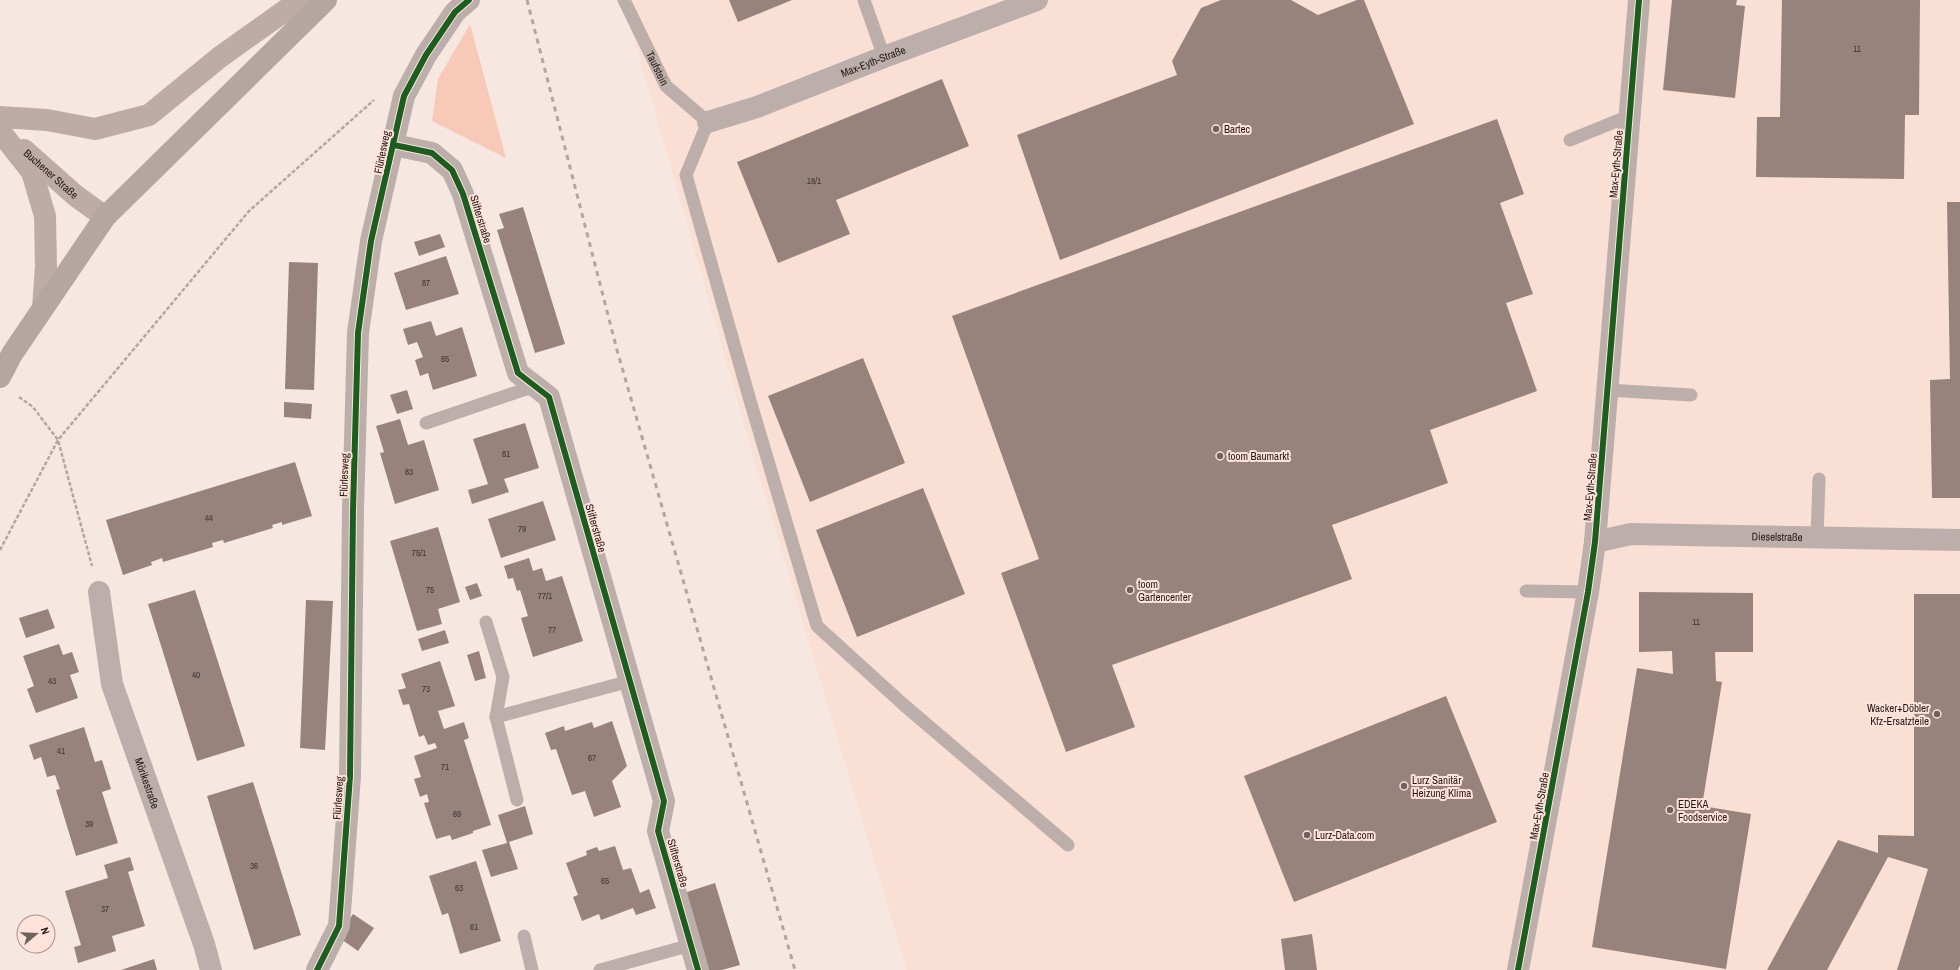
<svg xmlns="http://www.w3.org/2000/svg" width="1960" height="970" font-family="'Archivo Narrow',sans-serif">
<rect width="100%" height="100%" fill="#f7e7e1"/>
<path fill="#fadfd5" d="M623 0H1960V970H907L755 462Z"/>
<path fill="#f9c9b8" d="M470 24 506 158 432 121 438 79Z"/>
<path fill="#97837c" d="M729 0H792L738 22Z
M1221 0H1291L1318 15 1357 0H1364L1414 124 1060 260 1017 135 1177 75 1172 61 1201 8Z
M1672 0H1737L1736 5 1745 6 1735 98 1663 90Z
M1782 0H1920L1919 115H1905L1904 179 1756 177 1757 117H1780Z
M942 79 969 146 836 200 850 234 778 263 737 162Z
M1497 119 1524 194 1500 203 1533 294 1506 303 1537 391 1430 430 1448 483 1332 525 1352 579 1112 665 1135 727 1066 752 1001 573 1039 559 952 316Z
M1947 202H1960V498H1932L1930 380 1950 379Z
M523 207 565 344 535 353 497 230 504 228 499 214Z
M440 234 445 247 419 256 414 242Z
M446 256 459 294 406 310 394 273Z
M289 262 318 263 314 390 285 389Z
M431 321 436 336 462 327 477 376 433 390 428 373 420 376 415 360 423 357 417 342 408 345 403 329Z
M863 358 905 463 810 502 768 396Z
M407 390 413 409 397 414 390 395Z
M284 402 312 404 311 419 284 417Z
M400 419 408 445 424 440 439 490 395 504 380 453 384 452 376 426Z
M525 423 539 468 504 479 509 492 472 504 468 490 488 484 473 439Z
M295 462 312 516 282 525V522L272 525 273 528 224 543 223 540 212 543 213 547 163 562 162 558 151 562 152 565 123 575 106 520Z
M923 488 965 594 857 637 816 530Z
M543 501 556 540 501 558 488 519Z
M438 527 460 602 438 609 442 624 417 631 390 541Z
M529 558 533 571 542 568 546 581 562 576 583 641 533 657 521 618 528 616 520 590 517 591 513 578 508 579 504 566Z
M477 583 482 596 470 600 465 587Z
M195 590 245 746 197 761 148 604Z
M1639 592 1753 593V652H1715L1716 681 1722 682 1702 806 1751 814 1726 969 1592 947 1637 668 1673 674 1672 651 1639 652Z
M1914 594H1960V965L1958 970H1897L1928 869 1888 857 1827 970H1767L1838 840 1878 853V835L1914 836Z
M306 600 333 601 325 750 300 748Z
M48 609 55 628 26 638 19 618Z
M445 630 449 643 422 651 418 639Z
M59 644 63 655 72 652 79 672 70 675 78 698 36 713 27 689 34 686 23 656Z
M479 651 486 678 475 681 467 655Z
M440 661 455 706 438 711 444 729 464 722 469 738 464 740 491 825 473 831V833L452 840 450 835 436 839 424 803 429 802 427 794 420 797 414 779 421 777 414 756 437 748 435 743 428 745 424 735 419 737 409 704 403 705 398 690 406 688 401 674Z
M1446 696 1497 822 1294 902 1244 776Z
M612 721 627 766 612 781 621 807 594 817 585 791 572 795 556 749 551 750 545 733 564 726 565 731 592 722 594 728Z
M84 727 95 762 102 760 111 789 102 792 118 843 76 856 56 790 60 789 55 775 47 777 41 757 34 760 29 745Z
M253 782 301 935 254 950 207 796Z
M525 806 533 834 509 842 518 869 491 877 482 850 507 843 498 815Z
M615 846 623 870 631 868 640 893 649 889 656 908 636 915 633 908 601 920 599 914 582 921 573 897 578 895 566 863 587 855 586 851 597 847 599 851Z
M130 857 134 870 128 872 145 926 112 936 116 951 78 963 74 947 81 945 65 891 108 878 104 865Z
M476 861 501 941 460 954 448 913 442 915 429 876Z
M715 883 740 965 722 970H707L684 893Z
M353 914 374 928 358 951 338 937Z
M1312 934 1317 970H1285L1281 939Z
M154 959 157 970H121Z"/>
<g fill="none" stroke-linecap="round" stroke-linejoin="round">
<path stroke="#b4a7a3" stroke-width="2.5" stroke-dasharray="4 2" stroke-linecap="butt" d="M19 397 33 407 58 440 92 566
M0 550 58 440 249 211 374 100"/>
<g stroke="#bcaeaa" stroke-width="13">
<path id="s1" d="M624 0 666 86 708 122 686 175 749 397 817 626 904 705 1068 845"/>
<path d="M864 0 884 57"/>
<path d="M1570 140 1629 116"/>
<path d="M1607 390 1691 395"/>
<path d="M426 423 535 386"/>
<path d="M1817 538 1819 479"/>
<path d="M1526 591 1588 592"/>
<path d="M486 622 503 677 496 717 517 800"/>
<path d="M496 717 630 681"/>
<path d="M524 936 532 970"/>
<path d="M600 970 691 945"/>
</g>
<g stroke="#bcaeaa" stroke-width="22">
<path id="s2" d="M708 122 757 107 884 57 1037 0"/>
<path d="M394 145 432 153 452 170 463 194 518 373 549 397 664 801 658 831 698 970"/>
<path id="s3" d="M1595 542 1631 534 1960 540"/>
<path id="s4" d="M99 592 112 684 204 944 211 970"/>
<path d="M317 970 339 926 350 776 353 510 358 333 371 241 404 96 426 55 455 12 469 0"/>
<path d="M1518 970 1588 592 1595 542 1639 0"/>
</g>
<g stroke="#bdaca6" stroke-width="22">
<path d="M0 117 47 120 95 129 149 115 220 57 300 0"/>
<path d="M0 131 32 172 45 216 46 266 43 308"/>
<path id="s5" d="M24 150 76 196 105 217"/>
</g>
<path stroke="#b6a6a0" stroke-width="22" d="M0 377 12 354 105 217 326 0"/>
<path stroke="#b1a6a0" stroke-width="3" stroke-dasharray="5 5" stroke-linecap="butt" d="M527 0 617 350 795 970"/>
<g stroke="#ffe2d9" stroke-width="8">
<path id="cycleway" d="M394 145 432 153 452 170 463 194 518 373 549 397 664 801 658 831 698 970
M317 970 339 926 350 776 353 510 358 333 371 241 404 96 426 55 455 12 469 0
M1518 970 1588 592 1595 542 1639 0"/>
</g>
<use href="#cycleway" stroke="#1b5e20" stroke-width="6"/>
</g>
<g fill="#6d625d" stroke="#ffe2d9" stroke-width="1.5">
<circle cx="1216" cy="129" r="4"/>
<circle cx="1220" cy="456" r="4"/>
<circle cx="1130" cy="590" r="4"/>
<circle cx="1937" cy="714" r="4"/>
<circle cx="1404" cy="786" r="4"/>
<circle cx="1670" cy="810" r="4"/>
<circle cx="1307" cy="835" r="4"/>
</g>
<g text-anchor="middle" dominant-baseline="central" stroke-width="4" stroke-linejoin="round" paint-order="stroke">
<g font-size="9" fill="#403430">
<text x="1857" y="49">11</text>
<text x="814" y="181">18/1</text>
<text x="426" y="283">87</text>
<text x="445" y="359">85</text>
<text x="506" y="454">81</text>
<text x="409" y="472">83</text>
<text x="209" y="518">44</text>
<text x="522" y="529">79</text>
<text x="419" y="553">75/1</text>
<text x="430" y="590">75</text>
<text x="545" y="596">77/1</text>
<text x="1696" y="622">11</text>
<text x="552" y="630">77</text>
<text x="196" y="675">40</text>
<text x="52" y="681">43</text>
<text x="426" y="689">73</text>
<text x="61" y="751">41</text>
<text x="592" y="758">67</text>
<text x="445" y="767">71</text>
<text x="457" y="814">69</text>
<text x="89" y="824">39</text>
<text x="254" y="866">36</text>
<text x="605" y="881">65</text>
<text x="459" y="888">63</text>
<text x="105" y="909">37</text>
<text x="474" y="927">61</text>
</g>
<g font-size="11" fill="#231a16" stroke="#ffe2d9">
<text stroke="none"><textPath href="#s2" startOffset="176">Max-Eyth-Straße</textPath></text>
<text stroke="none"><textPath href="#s1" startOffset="76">Taufstein</textPath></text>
<text transform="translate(382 152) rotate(-78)">Flürlesweg</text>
<text transform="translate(1616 164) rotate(-85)">Max-Eyth-Straße</text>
<text stroke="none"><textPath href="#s5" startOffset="36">Buchener Straße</textPath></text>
<text transform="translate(481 219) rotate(73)">Stifterstraße</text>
<text transform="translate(344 475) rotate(-88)">Flürlesweg</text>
<text transform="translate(1590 487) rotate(-85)">Max-Eyth-Straße</text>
<text transform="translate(596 528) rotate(74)">Stifterstraße</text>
<text stroke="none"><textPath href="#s3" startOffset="183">Dieselstraße</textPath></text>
<text stroke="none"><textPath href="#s4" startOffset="198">Mörikestraße</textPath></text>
<text transform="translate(338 798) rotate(-86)">Flürlesweg</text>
<text transform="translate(1539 806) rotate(-80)">Max-Eyth-Straße</text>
<text transform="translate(678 863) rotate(74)">Stifterstraße</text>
</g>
<g font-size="11" fill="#231a16" stroke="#ffe2d9" text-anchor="start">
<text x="1224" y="129">Bartec</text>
<text x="1228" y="456">toom Baumarkt</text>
<text x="1138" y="584">toom<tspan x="1138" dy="13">Gartencenter</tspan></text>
<text x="1929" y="708" text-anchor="end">Wacker+Döbler<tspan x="1929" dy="13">Kfz-Ersatzteile</tspan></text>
<text x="1412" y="780">Lurz Sanitär<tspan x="1412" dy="13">Heizung Klima</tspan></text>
<text x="1678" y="804">EDEKA<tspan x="1678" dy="13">Foodservice</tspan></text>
<text x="1315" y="835">Lurz-Data.com</text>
</g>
</g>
<g transform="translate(36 934) rotate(71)"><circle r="19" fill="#ffe2d9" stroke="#a7928b"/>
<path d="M0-3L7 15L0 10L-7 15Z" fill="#6d625d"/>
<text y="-6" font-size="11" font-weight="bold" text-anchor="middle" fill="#231a16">N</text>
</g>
</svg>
